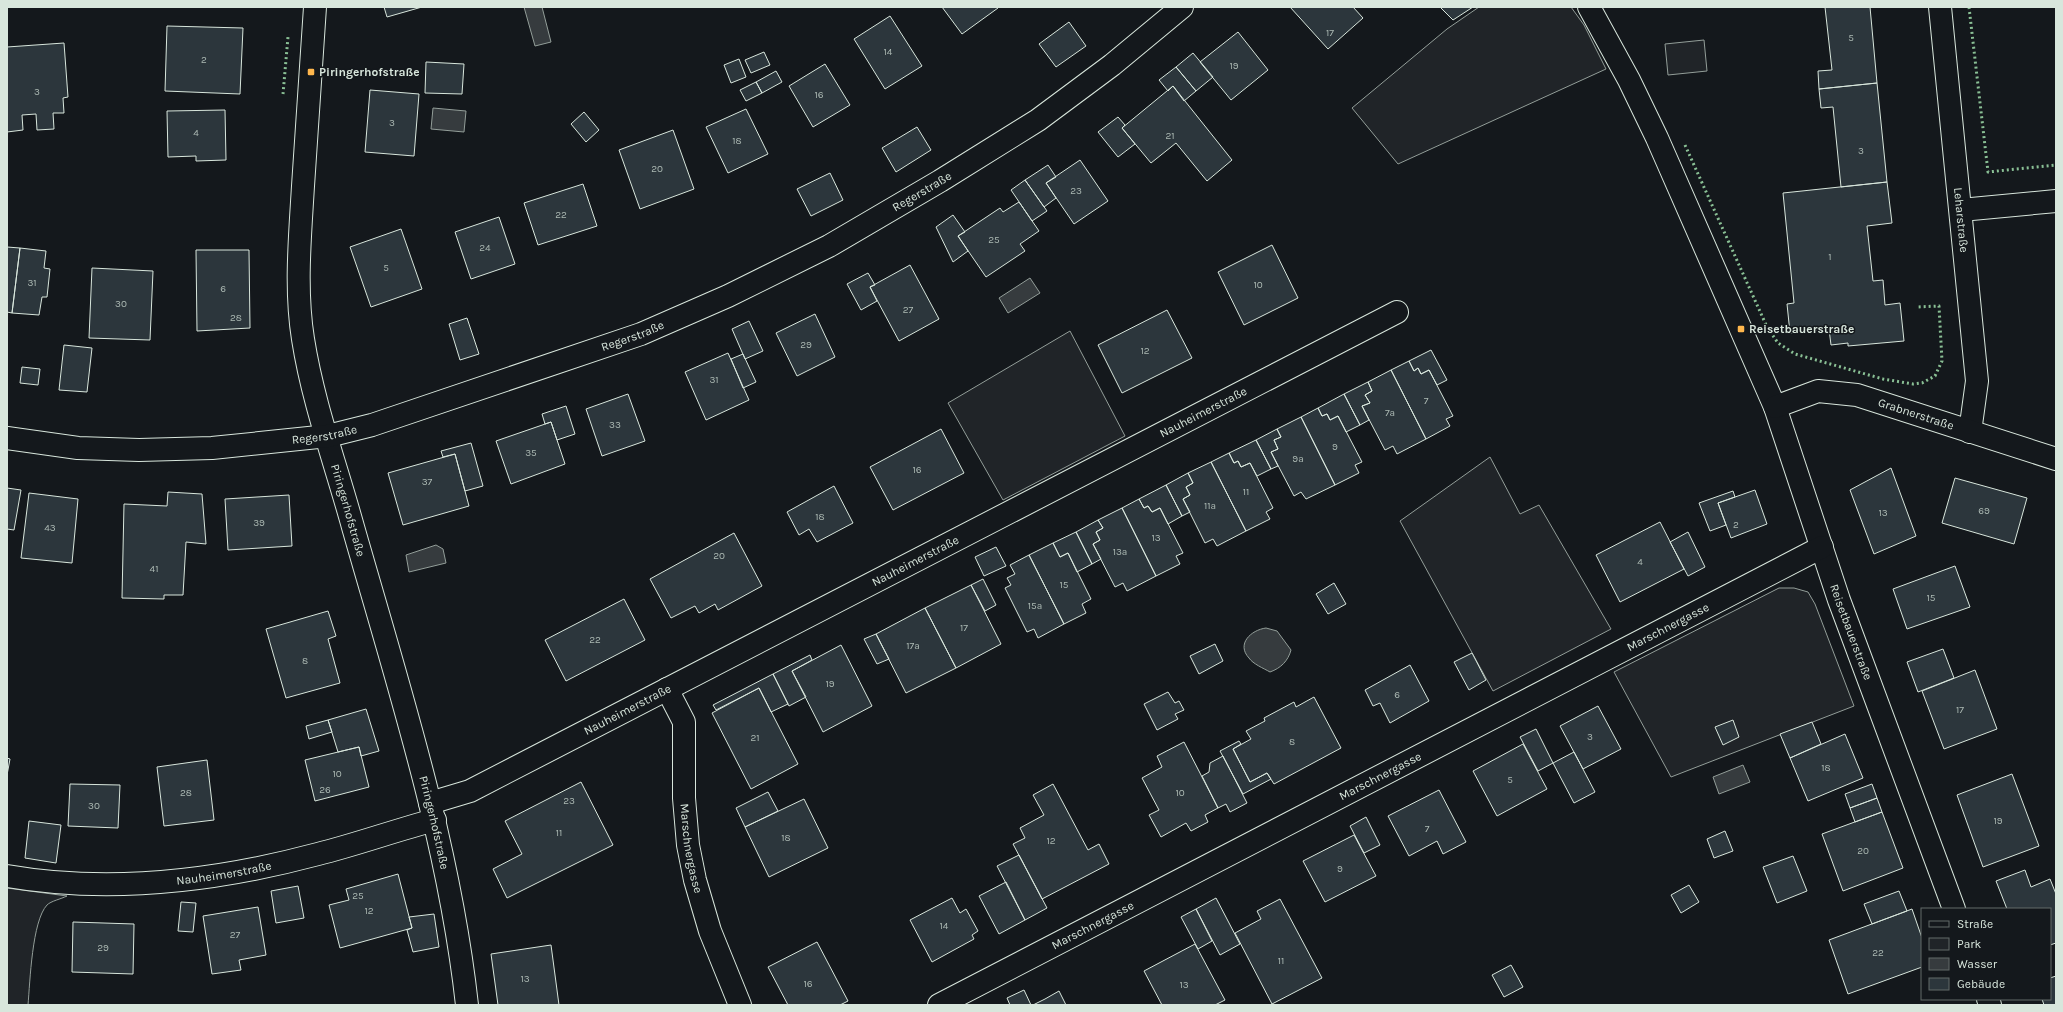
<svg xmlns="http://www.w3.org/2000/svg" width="2063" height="1012" font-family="Karla,sans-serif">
<rect width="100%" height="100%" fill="#14181c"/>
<path fill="#202428" stroke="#939e99" d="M1479 7H1571L1584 25 1606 69 1398 164 1352 108 1447 29Z
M1704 40 1707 71 1668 75 1665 44Z
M1070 331 1125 436 1003 500 948 403Z
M1490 457 1520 514 1539 505 1611 629 1493 691 1400 521Z
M1779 588H1794L1808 592 1815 604 1854 706 1671 777 1614 672Z
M7 888 67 896C61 899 51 901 47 905 32 921 30 982 28 1005H7Z"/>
<path fill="#363b3e" stroke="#939e99" d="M524 7H542L551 42 535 46Z
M433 108 466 111 464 132 431 129Z
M1030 278 1040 293 1008 313 999 298Z
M436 545 443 549 446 563 409 572 406 555Z
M1266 628 1277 631 1291 650C1288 661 1281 668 1270 672 1263 668 1253 664 1249 658 1236 644 1251 630 1266 628Z
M1743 765 1750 782 1719 794 1713 777Z"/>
<path fill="#2c363c" stroke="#d8e6dc" d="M384 7H422L387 17Z
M942 7H997L998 8 962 34Z
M1290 7H1353L1363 18 1328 49Z
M1440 7H1473L1453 20Z
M1825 7H1870L1877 83 1819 89 1818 71 1832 70Z
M890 16 922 66 885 89 854 39Z
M1069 22 1086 46 1056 67 1039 44Z
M167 26 243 28 240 94 165 91Z
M1238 32 1268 70 1231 100 1200 62Z
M64 43 68 97 63 98 64 113H53L54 129 37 130 36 114 22 115 23 130 7 132V47Z
M764 52 770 65 751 73 745 60Z
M1193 53 1213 77 1196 91 1176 67Z
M739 59 746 77 731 83 724 65Z
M426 62 464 64 462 94 425 93Z
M825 64 850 105 813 127 789 86Z
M1176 67 1196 91 1184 101 1173 86 1168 91 1159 80Z
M776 71 782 82 762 93 756 82Z
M756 82 762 93 746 101 740 90Z
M1877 83 1887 182 1841 187 1833 107 1821 108 1819 89Z
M1173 86 1232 160 1207 181 1176 143 1151 163 1122 128Z
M370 90 419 94 414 156 365 152Z
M746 109 768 154 728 173 706 127Z
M225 110 226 160 196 161V156L168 157 167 111Z
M584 112 599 130 586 142 571 124Z
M1118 117 1125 125 1122 128 1135 144 1118 157 1098 132Z
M917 127 931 150 896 172 882 148Z
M673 130 694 189 640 209 619 150Z
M1080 160 1108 201 1074 224 1046 183Z
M1048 165 1056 177 1046 183 1056 198 1044 207 1025 180Z
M830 173 843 200 811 216 797 189Z
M1025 180 1047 211 1032 221 1011 190Z
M1887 182 1892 223 1867 226 1873 281 1883 280 1885 305 1900 303 1904 341 1848 346V343L1831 345 1829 329 1790 333 1787 304 1794 303 1783 193Z
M583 184 597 226 538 245 524 203Z
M1019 202 1039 231 1020 244 1025 251 986 277 958 236 1000 208 1003 212Z
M953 215 965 232 958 236 968 251 953 262 936 227Z
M499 217 515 264 471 279 455 232Z
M401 229 422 289 371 307 350 247Z
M1272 245 1298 298 1244 325 1218 272Z
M7 247 20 248 12 313 7 312Z
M20 248 46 251 44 268 50 269 47 297H42L39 315 12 313Z
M196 250H249L250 328 197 331Z
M910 265 939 319 899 341 870 287Z
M92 268 153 271 150 340 89 338Z
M868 273 875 285 870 287 877 301 861 310 847 284Z
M1167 310 1192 358 1122 393 1098 345Z
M815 314 835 357 797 376 776 333Z
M467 318 479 354 460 360 449 324Z
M749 321 763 351 745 359 732 329Z
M64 345 92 348 87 392 59 390Z
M1431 350 1447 380 1437 385 1429 370 1421 374 1418 368 1414 371 1409 361Z
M728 353 749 400 706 420 685 372Z
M743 354 756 382 743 388 731 359Z
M1409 361 1414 371 1418 368 1421 374 1429 370 1453 416 1446 419 1450 426 1426 439 1391 370Z
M22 367 40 369 38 385 20 383Z
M1391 370 1426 439 1397 454 1393 446 1385 450 1362 406 1370 403 1365 395 1372 391 1368 382Z
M1368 382 1372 391 1365 395 1370 403 1362 406 1369 420 1360 425 1344 394Z
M628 394 645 441 602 456 586 409Z
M1344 394 1360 425 1346 432 1338 416 1330 420 1327 414 1322 416 1318 408Z
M566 406 575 434 557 440 551 422 545 424 542 414Z
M1318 408 1322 416 1327 414 1330 420 1338 416 1362 462 1355 465 1359 473 1335 485 1301 417Z
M1301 417 1335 485 1306 499 1301 492 1294 496 1271 452 1278 449 1274 440 1281 437 1277 429Z
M551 422 565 464 511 484 496 441Z
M941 429 964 473 893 510 870 467Z
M1277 429 1281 437 1274 440 1278 449 1271 452 1278 466 1271 469 1256 440Z
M1256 440 1271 469 1257 476 1250 463 1241 467 1238 461 1234 463 1229 453Z
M471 443 483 486 465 491 455 454 443 457 441 451Z
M1229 453 1234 463 1238 461 1241 467 1250 463 1273 508 1266 512 1270 519 1246 531 1211 462Z
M455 454 469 506 403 525 388 473Z
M1211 462 1246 531 1217 546 1213 539 1205 543 1183 499 1190 495 1186 487 1193 483 1188 473Z
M1891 468 1916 536 1874 554 1850 490Z
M1188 473 1193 483 1186 487 1190 495 1183 499 1190 512 1182 516 1166 485Z
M1955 478 2027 498 2014 544 1942 523Z
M1166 485 1182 516 1168 524 1160 508 1152 512 1148 506 1144 508 1139 499Z
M834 486 853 523 817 542 809 529 799 535 787 512Z
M7 488 21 490 14 530 7 529Z
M1755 490 1767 524 1731 538 1718 503Z
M1733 491 1735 497 1718 503 1726 525 1710 531 1699 503Z
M168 492 202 494 206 544 186 542 183 595H164V599L122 598 124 504 167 506Z
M29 493 78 499 72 563 21 558Z
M289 495 292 546 228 550 225 499Z
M1139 499 1144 508 1148 506 1152 512 1160 508 1183 553 1176 556 1180 564 1156 576 1122 508Z
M1122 508 1156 576 1127 591 1123 583 1115 587 1093 544 1100 540 1096 532 1103 528 1098 520Z
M1098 520 1103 528 1096 532 1100 540 1093 544 1101 559 1092 564 1076 532Z
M1660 522 1684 569 1620 602 1596 555Z
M1076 532 1092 564 1077 572 1068 553 1060 557 1053 543Z
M1688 532 1705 567 1688 576 1670 542Z
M734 533 762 586 718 610 715 604 699 613 695 606 671 618 650 579Z
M1053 543 1060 557 1068 553 1091 599 1082 604 1086 613 1064 624 1029 555Z
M996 547 1006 566 984 576 975 557Z
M1029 555 1064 624 1038 638 1034 629 1027 632 1005 588 1011 585 1007 578 1015 574 1010 565Z
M1955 566 1970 607 1907 629 1893 589Z
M983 579 996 605 985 611 971 585Z
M1334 583 1346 604 1328 614 1316 594Z
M971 585 1001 644 956 668 925 608Z
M624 599 645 640 566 681 545 640Z
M925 608 956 668 906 693 876 634Z
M328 611 336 636 328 639 340 683 286 698 266 629Z
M876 634 889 659 877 664 864 639Z
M1215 644 1223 661 1199 674 1190 656Z
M841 645 872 706 823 732 792 671Z
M1943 649 1954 678 1918 692 1907 662Z
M1472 653 1486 680 1469 690 1454 662Z
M810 655 812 660 792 671 806 697 789 706 773 674Z
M1410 665 1429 701 1390 723 1380 703 1373 706 1365 690Z
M1975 670 1997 729 1944 749 1922 691Z
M773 674 788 704 771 712 759 688 716 710 713 705Z
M759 688 798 764 751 789 712 713Z
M1168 692 1175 703 1179 701 1184 710 1175 714 1178 719 1157 730 1144 704Z
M1314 697 1341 748 1274 784 1267 773 1250 782 1233 749 1251 739 1246 731 1265 721 1264 718 1294 702 1296 707Z
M1598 706 1621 749 1583 769 1560 726Z
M366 709 379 751 361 756 359 747 338 752 328 720Z
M328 720 332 732 309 739 306 726Z
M1733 720 1739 737 1723 745 1715 727Z
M1812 722 1821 744 1790 758 1780 734Z
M1536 729 1553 763 1538 771 1520 737Z
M1845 734 1863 778 1808 801 1790 758Z
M1239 741 1241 744 1233 749 1250 782 1267 773 1271 779 1243 794 1220 751Z
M1184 742 1218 808 1205 815 1208 822 1191 831 1186 823 1161 837 1149 815 1159 810 1142 778 1162 767 1157 756Z
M1523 744 1547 789 1497 816 1473 771Z
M359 747 369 787 315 801 305 760Z
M1574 752 1595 792 1574 803 1553 763Z
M1223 756 1247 803 1230 812 1226 804 1218 808 1202 776 1209 772 1210 763Z
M7 758 10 759 7 775Z
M207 760 214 820 164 826 157 767Z
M2012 774 2039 846 1983 867 1957 795Z
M581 782 613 845 507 898 493 869 522 854 505 821Z
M70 784 120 785 118 828 68 826Z
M1053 784 1088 850 1099 844 1109 864 1042 899 1013 844 1025 838 1020 828 1044 815 1033 795Z
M1872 784 1877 798 1850 808 1845 794Z
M1439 790 1466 842 1443 854 1437 841 1409 856 1388 816Z
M768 792 778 811 745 827 736 808Z
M1877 798 1882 812 1855 822 1850 808Z
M804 799 828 848 769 877 745 827Z
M1882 812 1903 868 1843 891 1822 834Z
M1366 817 1380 845 1364 853 1350 826Z
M29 821 61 825 56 863 25 858Z
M1725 831 1733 851 1714 858 1707 839Z
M1354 835 1376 876 1325 902 1303 861Z
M1019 855 1047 908 1025 920 997 866Z
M1793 856 1807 891 1777 903 1763 867Z
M2025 870 2031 887 2050 879 2056 894V943L2050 945V909H2007L1996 881Z
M398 874 412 928 340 948 329 905 349 900 346 889Z
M1006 882 1025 920 999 934 979 896Z
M1689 885 1699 902 1681 913 1671 895Z
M298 886 304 918 276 923 271 891Z
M1899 891 1907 911 1872 924 1864 904Z
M952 898 960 913 966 909 978 931 972 935 974 939 932 962 910 920Z
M1216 898 1240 944 1220 955 1196 909Z
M1280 899 1322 978 1272 1004 1235 933 1261 919 1257 911Z
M181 902 196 903 193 932 178 931Z
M258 907 266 955 239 960 241 970 212 974 203 916Z
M1196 909 1212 941 1198 949 1181 917Z
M1912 909 1922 938V967L1848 994 1829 940Z
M434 914 439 947 413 952 407 930 412 928 409 917Z
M73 922 134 924 133 974 72 972Z
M817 942 848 1001 840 1005H788L768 967Z
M1195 944 1225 1000 1215 1005H1162L1144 971Z
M551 945 559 1005H498L491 954Z
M1511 965 1523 987 1504 997 1492 975Z
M2056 976V1005H2044L2042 999H2050V978Z
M1024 990 1031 1005H1010L1007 998Z
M1059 991 1066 1005H1033L1045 999Z"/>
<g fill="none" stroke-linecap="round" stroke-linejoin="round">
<g stroke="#d8e6dc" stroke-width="24">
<g id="minor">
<path id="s1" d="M315 7C311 67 307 126 303 186 300 237 295 289 303 339 313 403 336 465 353 527 398 685 449 842 467 1005"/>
<path id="s2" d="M1589 7 1629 80 1657 138 1775 407 1839 600 1954 909"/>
<path id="s3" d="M1940 7 1977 381 1970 432"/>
<path d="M1961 210 2056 201"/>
<path id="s4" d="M1775 407 1818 391 1857 395 2056 459"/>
<path id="s5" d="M7 438 78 448 139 450 212 448 328 436 372 425 641 334 728 296 829 246 940 181 1038 120 1112 65 1182 7"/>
<path id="s6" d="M667 689 684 722V798L688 845 695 880 710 931 740 1005"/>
<path id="s7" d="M430 803 470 791 1397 312"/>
<path id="s8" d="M7 876C111 894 217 881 318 854 358 844 396 830 435 820"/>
<path d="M1988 999 1990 1005"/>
<path id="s9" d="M939 1005 1822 547"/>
</g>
</g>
<use href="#minor" stroke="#14181c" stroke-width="22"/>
<path stroke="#8ac095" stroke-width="3" stroke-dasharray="2 3" stroke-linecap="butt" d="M1969 7 1988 172 2056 165
M283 94 288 37
M1685 145 1767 327 1778 343 1795 354 1883 379 1913 384 1922 383 1935 376 1942 361 1939 306 1916 307"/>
</g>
<g fill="#ffb74d" stroke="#14181c" stroke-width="1.5">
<rect x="307" y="68" width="8" height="8" rx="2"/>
<rect x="1737" y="325" width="8" height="8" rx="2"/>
</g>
<g text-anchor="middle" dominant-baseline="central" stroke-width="3" stroke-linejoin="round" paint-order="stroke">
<g font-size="10" fill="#adbab4">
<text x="1330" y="33">17</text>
<text x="1851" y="38">5</text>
<text x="888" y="52">14</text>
<text x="204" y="60">2</text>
<text x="1234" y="66">19</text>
<text x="37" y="92">3</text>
<text x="819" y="95">16</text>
<text x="392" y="123">3</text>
<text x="196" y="133">4</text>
<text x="1170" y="136">21</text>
<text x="737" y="141">18</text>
<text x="1861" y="151">3</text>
<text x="657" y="169">20</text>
<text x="1076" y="191">23</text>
<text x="561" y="215">22</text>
<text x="994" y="240">25</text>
<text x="485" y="248">24</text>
<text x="1830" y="257">1</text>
<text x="386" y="268">5</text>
<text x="32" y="283">31</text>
<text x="1258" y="285">10</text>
<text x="223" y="289">6</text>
<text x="121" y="304">30</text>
<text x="908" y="310">27</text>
<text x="236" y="318">28</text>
<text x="806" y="345">29</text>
<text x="1145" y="351">12</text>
<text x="714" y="380">31</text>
<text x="1426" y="401">7</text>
<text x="1390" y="413">7a</text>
<text x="615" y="425">33</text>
<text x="1335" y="447">9</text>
<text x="531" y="453">35</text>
<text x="1298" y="459">9a</text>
<text x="917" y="470">16</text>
<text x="427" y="482">37</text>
<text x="1246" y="492">11</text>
<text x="1210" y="506">11a</text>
<text x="1984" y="511">69</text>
<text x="1883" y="513">13</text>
<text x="820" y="517">18</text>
<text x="259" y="523">39</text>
<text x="1736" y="525">2</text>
<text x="50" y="528">43</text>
<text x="1156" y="538">13</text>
<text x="1120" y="552">13a</text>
<text x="719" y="556">20</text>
<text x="1640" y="562">4</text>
<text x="154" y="569">41</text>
<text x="1064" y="585">15</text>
<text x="1931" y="598">15</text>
<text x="1035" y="606">15a</text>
<text x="964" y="628">17</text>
<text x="595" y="640">22</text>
<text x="913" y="646">17a</text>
<text x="305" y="661">8</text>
<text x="830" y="684">19</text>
<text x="1397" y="695">6</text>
<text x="1960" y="710">17</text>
<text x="1590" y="737">3</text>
<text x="755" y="738">21</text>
<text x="1292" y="742">8</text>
<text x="1826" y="768">18</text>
<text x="337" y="774">10</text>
<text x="1510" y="780">5</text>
<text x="325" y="790">26</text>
<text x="186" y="793">28</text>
<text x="1180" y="793">10</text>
<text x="569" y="801">23</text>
<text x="94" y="806">30</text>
<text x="1998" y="821">19</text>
<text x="1427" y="829">7</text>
<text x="559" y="833">11</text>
<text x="786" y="838">18</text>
<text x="1051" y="841">12</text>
<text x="1863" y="851">20</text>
<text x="1340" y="869">9</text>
<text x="358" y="896">25</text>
<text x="369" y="911">12</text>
<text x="944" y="926">14</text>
<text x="235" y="935">27</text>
<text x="103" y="948">29</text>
<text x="1878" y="953">22</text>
<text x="1281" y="961">11</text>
<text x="525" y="979">13</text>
<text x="808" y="984">16</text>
<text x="1184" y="985">13</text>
</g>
<g font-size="12" font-weight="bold" fill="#d8e6dc" stroke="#14181c" text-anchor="start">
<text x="319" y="72">Piringerhofstraße</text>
<text x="1749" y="329">Reisetbauerstraße</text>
</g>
<g font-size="12" fill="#d8e6dc" stroke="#14181c">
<text stroke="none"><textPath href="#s5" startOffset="967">Regerstraße</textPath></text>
<text stroke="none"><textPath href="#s3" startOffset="214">Leharstraße</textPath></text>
<text stroke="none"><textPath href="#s5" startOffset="643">Regerstraße</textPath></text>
<text stroke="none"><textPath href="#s7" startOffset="867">Nauheimerstraße</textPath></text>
<text stroke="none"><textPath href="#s4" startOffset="147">Grabnerstraße</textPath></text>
<text stroke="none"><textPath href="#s5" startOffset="319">Regerstraße</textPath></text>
<text stroke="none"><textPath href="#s1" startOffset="510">Piringerhofstraße</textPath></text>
<text stroke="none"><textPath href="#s7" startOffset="543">Nauheimerstraße</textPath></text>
<text stroke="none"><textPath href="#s9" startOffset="821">Marschnergasse</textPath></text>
<text stroke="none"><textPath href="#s2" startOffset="679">Reisetbauerstraße</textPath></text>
<text stroke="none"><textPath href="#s7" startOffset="219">Nauheimerstraße</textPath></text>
<text stroke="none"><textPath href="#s9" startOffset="497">Marschnergasse</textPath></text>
<text stroke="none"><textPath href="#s1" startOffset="834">Piringerhofstraße</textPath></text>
<text stroke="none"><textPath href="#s6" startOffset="164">Marschnergasse</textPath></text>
<text stroke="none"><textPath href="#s8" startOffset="218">Nauheimerstraße</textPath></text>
<text stroke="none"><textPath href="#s9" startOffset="173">Marschnergasse</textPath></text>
</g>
</g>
<rect width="2063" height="1012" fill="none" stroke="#d8e6dc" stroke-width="16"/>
<rect x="1921" y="908" width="130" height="92" fill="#14181c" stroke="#626a69"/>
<rect x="1929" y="921" width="20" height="6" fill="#14181c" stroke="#626a69"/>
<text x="1957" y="928" font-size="12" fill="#d8e6dc">Straße</text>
<rect x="1929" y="938" width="20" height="12" fill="#202428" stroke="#626a69"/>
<text x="1957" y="948" font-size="12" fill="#d8e6dc">Park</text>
<rect x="1929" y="958" width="20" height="12" fill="#363b3e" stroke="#626a69"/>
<text x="1957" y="968" font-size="12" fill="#d8e6dc">Wasser</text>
<rect x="1929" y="978" width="20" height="12" fill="#2c363c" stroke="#626a69"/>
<text x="1957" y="988" font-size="12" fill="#d8e6dc">Gebäude</text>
</svg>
